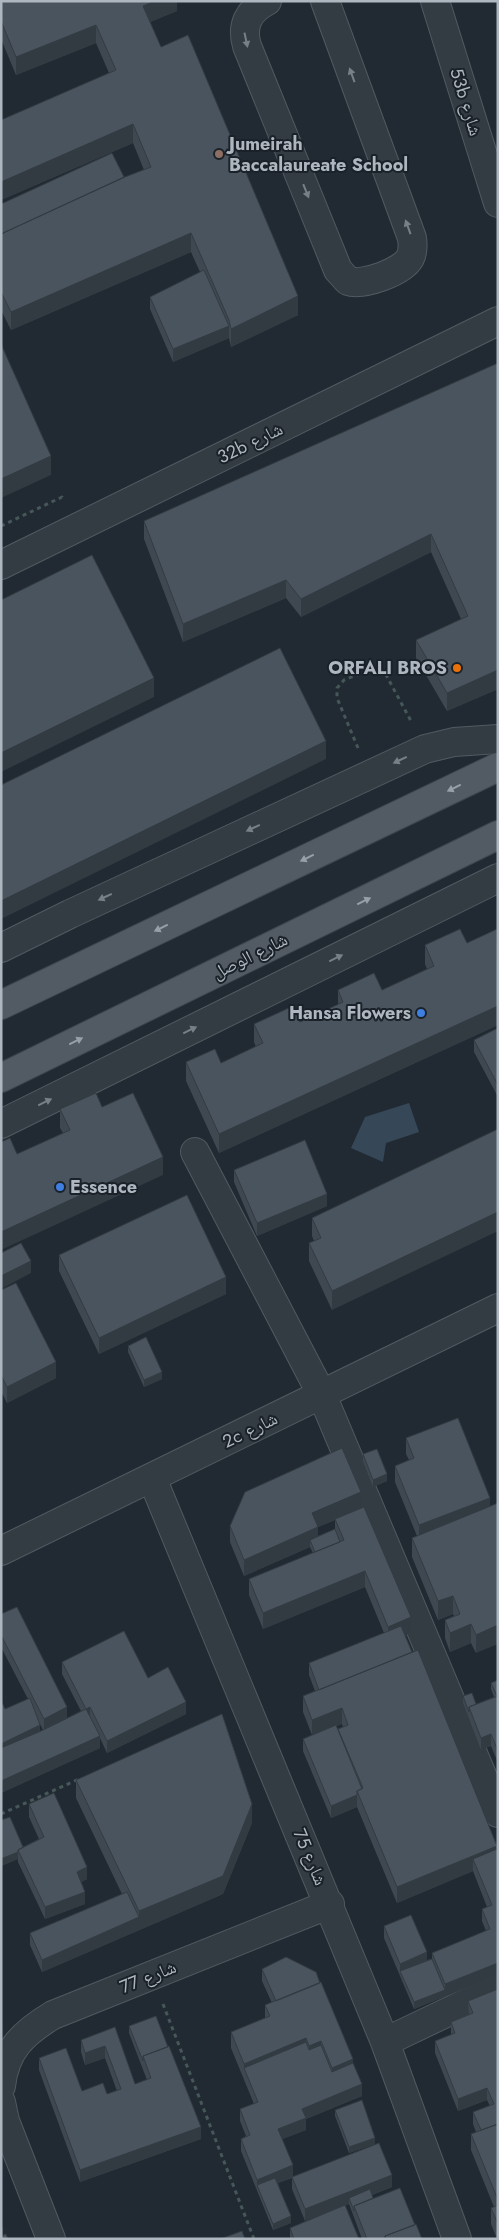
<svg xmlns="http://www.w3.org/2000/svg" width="499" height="2240" font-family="Jost,'Noto Naskh Arabic',sans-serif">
<rect width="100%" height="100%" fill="#212a32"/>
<path fill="#364758" d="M409 1103 419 1132 386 1143 383 1162 351 1148 365 1117Z"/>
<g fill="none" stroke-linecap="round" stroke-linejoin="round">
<g stroke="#515a61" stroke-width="30">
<path id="minor" d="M267 1C248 11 241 26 247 46L338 270 348 281C363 286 402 272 410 258 413 252 413 245 412 238L325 1
M435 1 498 203
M1 565 498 321
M1 948 70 914 425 749 454 742 498 739
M1 1124 498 878
M195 1152 322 1395 498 1813
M152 1478 385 2042 457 2239
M1 1551 498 1308
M385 2042 498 1988
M1 2086C5 2050 23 2033 53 2015L330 1904
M1 2102 5 2121 51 2239"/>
</g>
<g stroke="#3d454d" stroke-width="30">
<path id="major" d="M1 1005 498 767
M1 1078 498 835"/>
</g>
<path stroke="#465758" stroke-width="3" stroke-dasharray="4 4" stroke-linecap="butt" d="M1 526 62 497 64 501
M358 748 337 698V688L344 680 372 669 385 673 411 721
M1 1814 79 1779
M163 2004 254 2239"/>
<use href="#minor" stroke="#343c43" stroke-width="28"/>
<use href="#major" stroke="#525b63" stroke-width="28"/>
</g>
<path fill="#3f4851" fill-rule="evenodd" d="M1 1H177V11L150 22 161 47 298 315 231 347 229 338 173 362 150 309V297L200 272 191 252 11 330 1 310V204L124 177 144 170 133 143 1 200V120L109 73 96 43 16 75 1 39Z
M498 363V689L447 711 416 658V640L461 619 431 552 301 617 286 598 183 642 144 539V521Z
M498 930V1025L219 1153 186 1081V1062L221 1063 256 1047 254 1042V1024L300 1022 338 1005V990H382L427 969 425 964V945L467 943Z
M498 1028V1097L474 1052V1040Z
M102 1107 163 1175 17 1154 63 1133 60 1128V1109Z
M498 1129 332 1310 309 1261V1243L314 1241 312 1236V1218Z
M234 1170 327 1206 257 1236 234 1182Z
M59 1255 226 1294 99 1354 59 1271Z
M1 1290 56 1378 7 1403 1 1391Z
M128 1346 162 1379 144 1387 128 1352Z
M406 1438 490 1498 476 1653 471 1643 450 1652 445 1638V1620L454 1616 453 1614 438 1620 412 1557V1538L417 1536 395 1482V1466L409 1460 406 1454Z
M363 1454 387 1481 373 1487 363 1461Z
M361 1508 411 1633 405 1636 498 1852V1975L414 2009 384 1938V1926L427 1960 432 1959V1953L486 1931 482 1921V1909L487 1907 473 1871 397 1903 357 1807 331 1818 303 1751V1739L312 1735 303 1712V1696L315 1691 309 1675V1663L384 1633 365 1587 263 1629 249 1595V1579L313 1553 310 1547 244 1576 230 1542V1526ZM335 1520V1529L318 1536V1527ZM342 1724 343 1727 338 1729V1732L336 1726Z
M1 1614 67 1718 81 1711 62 1674V1662L148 1678 186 1714 107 1753 100 1738V1748L1 1793 5 1709 28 1699 1 1647ZM38 1720 43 1730 40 1731Z
M498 1680V1763L491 1746 481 1750 463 1703V1696L476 1704 494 1697 491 1689V1683Z
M76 1780 252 1823 223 1894 42 1972 30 1945V1933L122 1894 76 1798Z
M29 1804 87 1879 81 1882 85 1904 45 1919 18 1862V1859L1 1866V1820L23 1847 39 1839 29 1817Z
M262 1969 320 1983 353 2063 362 2096 306 2119V2130L282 2139 293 2177 392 2187 372 2195 373 2198 415 2225 422 2239H362L349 2204 305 2221 292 2189V2178L278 2183 291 2223 273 2230 241 2151V2139L246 2136 240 2121V2109L254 2104 231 2048V2032L265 2018V2005L272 2003 262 1981Z
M498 1989V2239H497L491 2224V2208L494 2207 471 2150V2134L476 2132 473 2124V2112L490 2106 487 2100 458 2111 435 2053V2041L451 2035V2022L469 2014 468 2001Z
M129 2026 201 2139 80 2182 39 2070V2058L82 2091 107 2094 117 2091 105 2058 85 2065 81 2052V2040L115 2027 135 2084 147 2080 129 2033Z
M335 2110 375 2144 349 2153 335 2116Z
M290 2228 359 2239H290Z"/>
<path fill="#333b42" d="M155 1H177V11L143 25V6Z
M96 25V43L16 75V57Z
M133 124V143L1 200V182Z
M191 233V252L11 330V312Z
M298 296V315L231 347V329Z
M229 326V338L173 362V349Z
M51 456V475L1 498V479Z
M431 534V552L301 617V599Z
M286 580V598L183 642V624Z
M498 670V689L447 711V693Z
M154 678V697L1 772V753Z
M326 741V759L1 919V901Z
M498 1006V1025L219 1153V1134Z
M163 1157V1175L1 1250V1232Z
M327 1194V1206L257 1236V1223Z
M498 1212V1231L332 1310V1291Z
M31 1261V1273L1 1289V1276Z
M226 1277V1294L99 1354V1338Z
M56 1362V1378L7 1403V1387Z
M162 1372V1379L144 1387V1380Z
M387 1474V1481L373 1487V1480Z
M361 1492V1508L318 1527V1543L310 1540V1547L244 1576V1560L312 1513Z
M490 1498V1514L419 1541V1525Z
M365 1571V1587L263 1629V1613Z
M453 1596V1614L438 1620V1601Z
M411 1617V1633L388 1643V1627Z
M471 1624V1643L450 1652V1633Z
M498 1625V1644L476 1653V1635Z
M186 1702V1714L107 1753V1741Z
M67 1707V1719L44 1731V1719Z
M90 1707V1719L86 1709Z
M342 1708V1724L312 1736V1720Z
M40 1725V1741L1 1760V1744Z
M491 1734V1746L481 1750V1738Z
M100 1736V1748L1 1793V1781Z
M357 1795V1807L331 1818V1806Z
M252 1804V1823L223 1894 42 1972V1960L139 1917V1911Z
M497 1846V1862L473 1859V1871L397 1903V1887Z
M18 1852V1859L1 1866V1859Z
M87 1867V1879L77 1884V1872Z
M85 1892V1904L45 1919V1907Z
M427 1952V1965L400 1971V1976V1964Z
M498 1963V1975L414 2009V2002L445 1990V1984Z
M1 1973H2L1 1991Z
M306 2038V2054L244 2068V2064Z
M321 2041V2057L309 2062V2046Z
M105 2046V2058L85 2065V2053Z
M353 2059V2075L332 2084V2068Z
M362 2084V2096L306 2119V2130L278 2141V2129L302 2109Z
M487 2088V2100L458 2111V2099Z
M201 2127V2139L80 2182V2170Z
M375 2138V2144L349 2153V2147Z
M293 2165V2177L259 2191 257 2185V2180Z
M392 2175V2187L351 2203 349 2198V2204L305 2221V2209Z
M291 2216V2223L273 2230V2224Z
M3 2230V2239H1V2231Z"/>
<path fill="#49545e" stroke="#333b42" d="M1 1H155L143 6 161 47 188 35 298 296 231 329 229 320 191 233 11 312 1 292V234L125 177 151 167 133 124 1 182V120L116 70 96 25 16 57 1 21Z
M112 153 124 177 1 234V204Z
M204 270 229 326 173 349 150 297Z
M1 344 51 456 1 479Z
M498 363V670L447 693 416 640 468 616 431 534 301 599 286 580 183 624 144 521Z
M92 555 154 678 1 753V600Z
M280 648 326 741 1 901V785Z
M460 929 467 943 497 929 498 1006 219 1134 186 1062 215 1049 221 1063 263 1043 254 1024 293 1006 300 1022 343 1002 338 990 374 973 382 990 434 966 425 945Z
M498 1028V1085L474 1040Z
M96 1093 102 1107 133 1093 163 1157 1 1232V1142L10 1138 17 1154 70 1130 60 1109Z
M498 1129V1212L332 1291 309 1243 321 1238 312 1218Z
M305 1140 327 1194 257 1223 234 1170Z
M187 1195 226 1277 99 1338 59 1255Z
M21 1243 31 1261 1 1276V1253Z
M16 1283 56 1362 7 1387 1 1375V1290Z
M146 1337 162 1372 144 1380 128 1346Z
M458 1418 490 1498 419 1525 395 1466 414 1458 406 1438Z
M342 1448 361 1492 312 1513 318 1527 244 1560 230 1526 245 1492Z
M377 1449 387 1474 373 1480 363 1454Z
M498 1503V1625L476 1635 471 1624 450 1633 445 1620 460 1614 453 1596 438 1601 412 1538Z
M364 1507 411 1617 388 1627 365 1571 263 1613 249 1579 344 1540 335 1519Z
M335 1529 340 1542 315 1552 310 1540Z
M17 1607 67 1707 44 1719 1 1635V1614Z
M401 1626 412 1652 319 1690 309 1663Z
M124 1631 148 1678 168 1667 186 1702 107 1741 90 1707 86 1709 100 1736 1 1781V1748L41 1731 86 1709 62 1662Z
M418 1650 497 1846 397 1887 357 1791 363 1788 338 1729 348 1725 342 1708 312 1720 303 1696Z
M498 1680V1696H497L491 1683Z
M472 1693 476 1704 469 1707V1712L463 1696Z
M498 1696V1751L491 1734 481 1738 469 1707Z
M30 1698 40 1725 1 1744V1700L5 1709Z
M222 1714 252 1804 223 1876 139 1911 76 1780Z
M336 1725 362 1789 357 1791V1795L331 1806 303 1739Z
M54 1793 87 1867 77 1872 85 1892 45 1907 18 1850 44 1837 29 1804Z
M10 1817 23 1847 18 1850V1852L1 1859V1820Z
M497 1849 498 1852V1963L445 1984 432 1953 490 1929 482 1909 492 1905 473 1859Z
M127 1892 139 1917 42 1960 30 1933Z
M411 1915 427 1952 400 1964 384 1926Z
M286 1957 316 1972 320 1983 276 2001 262 1969Z
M432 1959 445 1990 414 2002 400 1971Z
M321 1982 353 2059 332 2068 321 2041 309 2046 306 2038 244 2064 231 2032 270 2016 265 2005Z
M498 1989V2124L481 2130 473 2112 494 2104 487 2088 458 2099 435 2041 455 2033 451 2022 473 2013 468 2001Z
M156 2016 168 2047 143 2056V2061L129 2026Z
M115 2027 135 2084 151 2078 143 2056 169 2046 201 2127 80 2170 39 2058 66 2048 82 2091 103 2083 107 2094 121 2089 105 2046 85 2053 81 2040Z
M306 2042 309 2050 321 2045 332 2072 353 2063 362 2084 302 2109 306 2118 278 2129 293 2165 257 2180 241 2139 250 2135 240 2109 258 2102 244 2068Z
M362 2100 375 2138 349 2147 335 2110Z
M498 2124V2200L471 2134Z
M379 2143 392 2175 305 2209 292 2177Z
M275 2178 291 2216 273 2224 257 2185Z
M400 2188 415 2225 385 2236V2239H367L354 2206Z
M370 2189 373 2198 354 2206V2211L349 2198Z
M345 2205 359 2239H294L290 2228Z
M498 2205V2224L491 2208Z
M1 2224 3 2230 1 2231Z
M416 2224 422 2239H386L385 2236Z
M242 2231 245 2239H220Z
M6 2234 8 2239H1V2236Z"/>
<defs><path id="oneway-solid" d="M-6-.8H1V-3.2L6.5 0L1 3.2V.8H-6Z" transform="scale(1.25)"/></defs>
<g fill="#778088">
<use href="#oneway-solid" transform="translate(246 40) rotate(78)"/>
<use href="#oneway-solid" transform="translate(352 75) rotate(-110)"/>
<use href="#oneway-solid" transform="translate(306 191) rotate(68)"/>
<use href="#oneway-solid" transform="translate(408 227) rotate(-110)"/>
<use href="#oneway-solid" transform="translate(400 760) rotate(155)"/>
<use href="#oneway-solid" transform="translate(253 828) rotate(155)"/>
<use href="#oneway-solid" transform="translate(105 897) rotate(155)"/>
<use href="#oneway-solid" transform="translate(336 958) rotate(-26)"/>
<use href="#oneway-solid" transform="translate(190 1030) rotate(-26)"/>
<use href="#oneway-solid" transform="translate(45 1102) rotate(-26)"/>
</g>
<g fill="#97a0a9">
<use href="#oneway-solid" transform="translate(454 788) rotate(154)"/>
<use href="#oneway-solid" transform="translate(307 858) rotate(154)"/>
<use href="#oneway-solid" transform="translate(364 901) rotate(-26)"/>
<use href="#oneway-solid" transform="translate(161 928) rotate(154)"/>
<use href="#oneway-solid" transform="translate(76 1041) rotate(-26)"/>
</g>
<circle fill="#8d6e63" stroke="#1a2128" stroke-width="2" cx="219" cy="154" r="5"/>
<circle fill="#e8710a" stroke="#1a2128" stroke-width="2" cx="457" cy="668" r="5"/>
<g fill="#3f7fe0" stroke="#1a2128" stroke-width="2">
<circle cx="421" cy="1013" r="5"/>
<circle cx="60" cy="1187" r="5"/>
</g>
<g text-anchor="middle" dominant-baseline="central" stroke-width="4" stroke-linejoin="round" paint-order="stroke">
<g font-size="18" fill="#aeb7c0" stroke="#1a2128">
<text transform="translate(466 102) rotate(73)">53b شارع</text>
<text transform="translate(250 443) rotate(-26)">32b شارع</text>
<text transform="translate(250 956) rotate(-26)">شارع الوصل</text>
<text transform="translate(250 1430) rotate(-26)">2c شارع</text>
<text transform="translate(310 1857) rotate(67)">شارع 75</text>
<text transform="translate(148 1977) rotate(-22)">شارع 77</text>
</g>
<g font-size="18" font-weight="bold" fill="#aeb7c0" stroke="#1a2128" text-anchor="start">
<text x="229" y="144">Jumeirah<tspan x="229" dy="21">Baccalaureate School</tspan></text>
<text x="447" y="668" text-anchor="end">ORFALI BROS</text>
<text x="411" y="1013" text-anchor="end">Hansa Flowers</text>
<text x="70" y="1187">Essence</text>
</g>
</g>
<rect width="499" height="2240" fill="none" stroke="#aeb7c0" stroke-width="5"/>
</svg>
